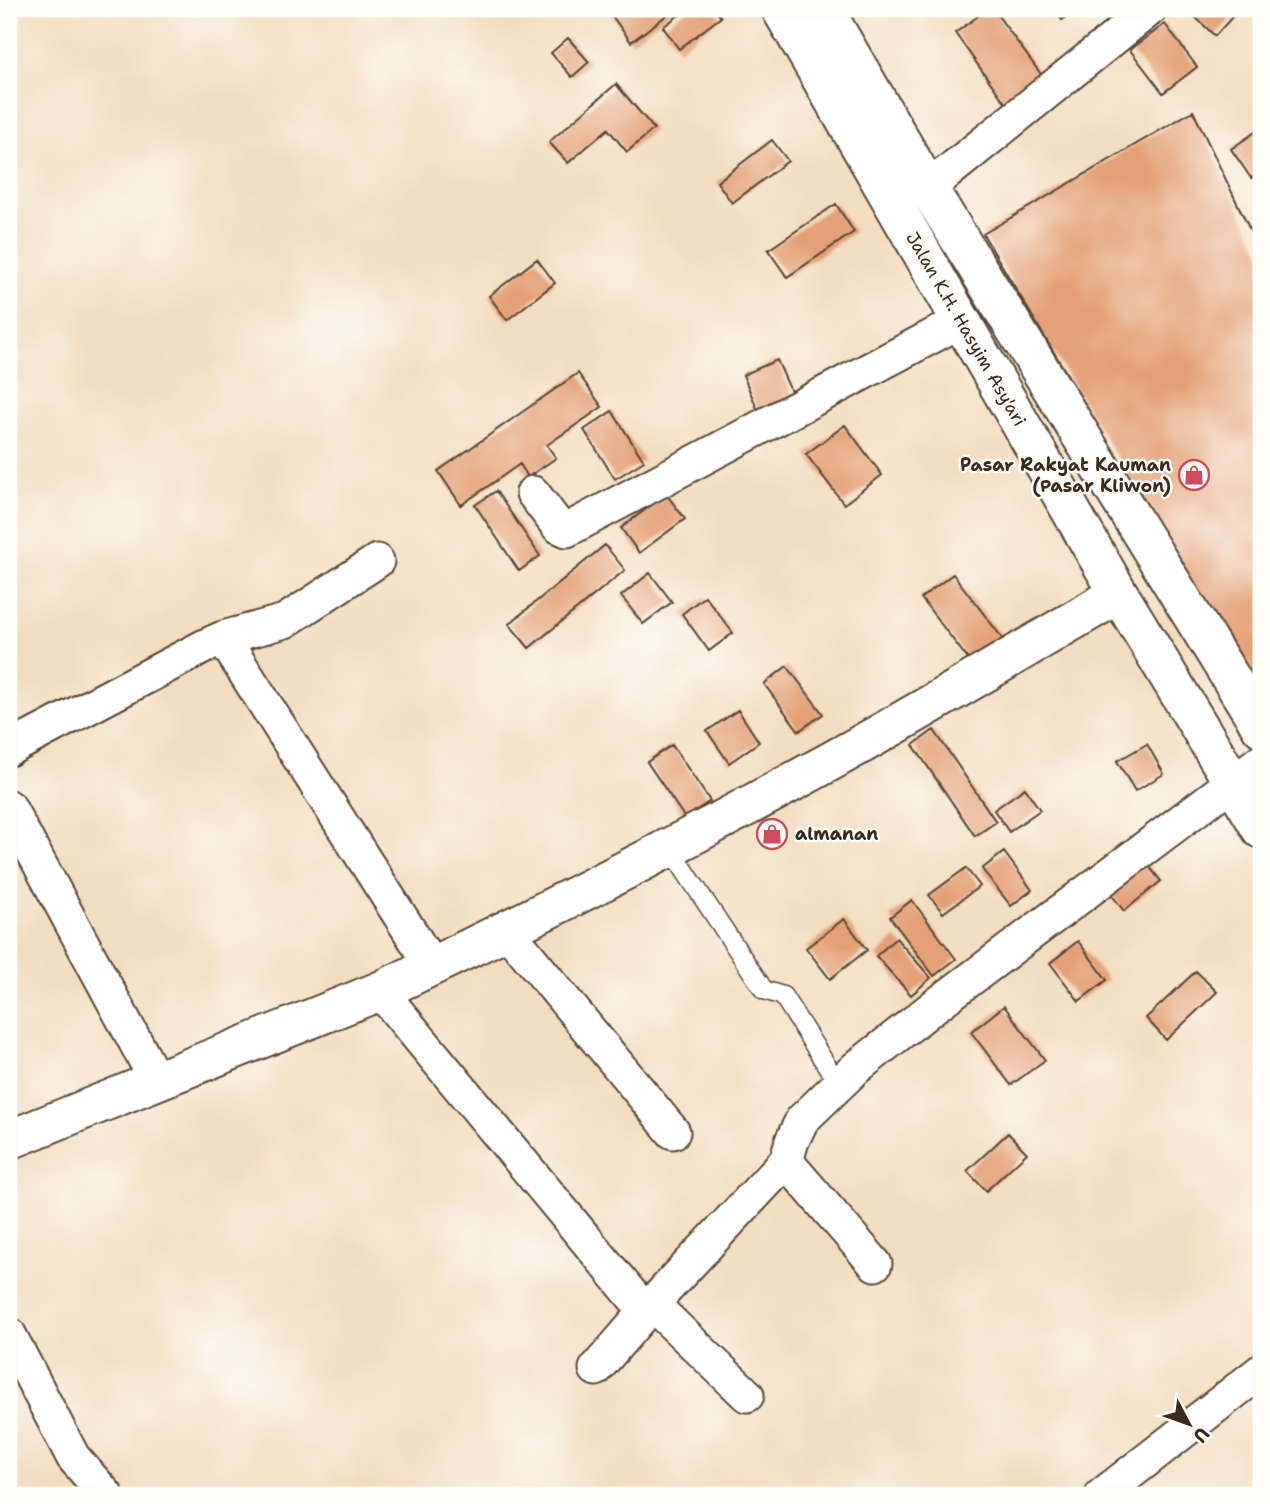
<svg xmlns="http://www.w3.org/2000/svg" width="1270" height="1504" font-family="'Shantell Sans',sans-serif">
<rect width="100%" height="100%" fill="#fdfcf7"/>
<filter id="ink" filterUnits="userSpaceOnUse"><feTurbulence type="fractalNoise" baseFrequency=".0143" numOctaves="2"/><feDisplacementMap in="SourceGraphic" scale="14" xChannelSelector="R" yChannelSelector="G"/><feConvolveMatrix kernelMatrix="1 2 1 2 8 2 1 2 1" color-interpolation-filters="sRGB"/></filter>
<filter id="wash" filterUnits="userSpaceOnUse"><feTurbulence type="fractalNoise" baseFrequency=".00686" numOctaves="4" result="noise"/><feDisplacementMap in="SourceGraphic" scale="28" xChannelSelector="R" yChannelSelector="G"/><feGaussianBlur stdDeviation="1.57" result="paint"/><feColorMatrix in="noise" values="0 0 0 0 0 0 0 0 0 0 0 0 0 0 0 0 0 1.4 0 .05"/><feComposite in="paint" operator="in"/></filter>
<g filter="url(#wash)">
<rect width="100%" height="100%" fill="#f3ddc0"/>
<g id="blocks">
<path fill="#e4a076" d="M607 9H675L631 42Z
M687 9H714L721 17 679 49 663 27Z
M988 9H993L1043 77 1006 104 955 33Z
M1054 9H1078L1062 20Z
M1187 9H1226L1233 16 1215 36Z
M1165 24 1197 67 1163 93 1130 50Z
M568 38 589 62 572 77 551 53Z
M616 84 654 129 627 152 608 129 568 163 549 142Z
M1193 111 1261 253V698L983 234Z
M1261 128V171L1251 178 1231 149Z
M772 140 788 161 732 203 717 182Z
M836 204 854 232 787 277 768 250Z
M537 259 555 283 507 320 489 296Z
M777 360 794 398 759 413 743 375Z
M578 373 602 407 547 445 556 458 528 477 520 464 461 505 438 471Z
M612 411 644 461 615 479 584 430Z
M845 425 882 475 844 504 806 454Z
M496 491 540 556 519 571 475 505Z
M666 494 685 519 639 553 621 528Z
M605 545 625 570 529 648 509 624Z
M650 573 672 602 643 624 621 596Z
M953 574 1003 639 971 663 921 598Z
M705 596 733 633 709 651 682 614Z
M787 666 823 714 799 731 764 684Z
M738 710 759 742 729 763 707 731Z
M934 730 996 822 975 836 913 745Z
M1147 744 1164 774 1135 791 1117 761Z
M672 745 710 801 685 818 647 762Z
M1025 788 1040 810 1009 832 994 810Z
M1004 852 1032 890 1011 906 982 869Z
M1144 860 1161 881 1124 911 1108 890Z
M966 868 980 886 943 913 929 895Z
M912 900 956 959 934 976 890 917Z
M844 919 867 950 830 979 806 948Z
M896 938 931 978 911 995 876 956Z
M1078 941 1107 980 1079 1001 1050 963Z
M1196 971 1217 992 1166 1040 1146 1018Z
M1004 1006 1045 1060 1011 1085 971 1032Z
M1008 1133 1027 1153 986 1191 967 1171Z"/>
</g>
</g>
<g filter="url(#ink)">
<use href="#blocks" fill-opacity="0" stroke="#574536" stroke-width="2"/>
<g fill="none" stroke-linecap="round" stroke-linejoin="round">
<g stroke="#574536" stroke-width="21">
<path id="lane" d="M669 847 764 990 783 996 839 1085"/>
</g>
<g stroke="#574536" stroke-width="37">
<path id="street" d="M928 188 1150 9
M533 493 558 526 567 530 961 321
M223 638 432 966
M9 749 205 646 223 638 285 621 377 561
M9 807 156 1080
M506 929 673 1132
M380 991 646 1312
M786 1161 875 1264
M652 1304 747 1395
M9 1334 73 1457 106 1495
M596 1369 652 1304 786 1161 792 1141 802 1120 856 1068 932 1008 1261 761
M1102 1495 1261 1371"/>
</g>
<g stroke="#574536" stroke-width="42">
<path id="secondary" d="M781 9 1119 594 1261 829
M824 9 928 188 1261 727
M9 1140 380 991C526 922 670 849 811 772 915 716 1016 653 1119 594"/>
</g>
<use href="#lane" stroke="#fff" stroke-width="18"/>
<use href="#street" stroke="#fff" stroke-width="33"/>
<use href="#secondary" stroke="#fff" stroke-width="38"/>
</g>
</g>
<defs>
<g id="shop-ring" transform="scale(1.575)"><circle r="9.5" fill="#fdfcf7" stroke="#d1495b" stroke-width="1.5"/><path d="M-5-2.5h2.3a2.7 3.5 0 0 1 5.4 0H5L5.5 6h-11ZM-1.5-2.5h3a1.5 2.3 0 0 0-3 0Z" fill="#d1495b"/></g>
</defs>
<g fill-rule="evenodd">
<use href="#shop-ring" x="1194" y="475"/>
<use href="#shop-ring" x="772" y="834"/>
</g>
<g text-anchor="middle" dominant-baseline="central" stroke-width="5" stroke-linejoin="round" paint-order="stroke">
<g font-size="18" fill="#3b2a1e" stroke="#fdfcf7">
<text transform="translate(966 329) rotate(60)">Jalan K.H. Hasyim Asy'ari</text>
</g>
<g font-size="18" font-weight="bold" fill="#3b2a1e" stroke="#fdfcf7" text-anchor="end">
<text x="1171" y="465">Pasar Rakyat Kauman<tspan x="1171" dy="21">(Pasar Kliwon)</tspan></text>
<text x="795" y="834" text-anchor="start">almanan</text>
</g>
</g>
<rect width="1270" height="1504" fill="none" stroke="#fdfcf7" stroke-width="35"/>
<g transform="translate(1189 1424) rotate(131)" stroke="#fdfcf7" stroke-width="5" paint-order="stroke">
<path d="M0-5L12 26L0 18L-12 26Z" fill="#3b2a1e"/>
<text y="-10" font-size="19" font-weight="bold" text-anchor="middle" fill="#3b2a1e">U</text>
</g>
</svg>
